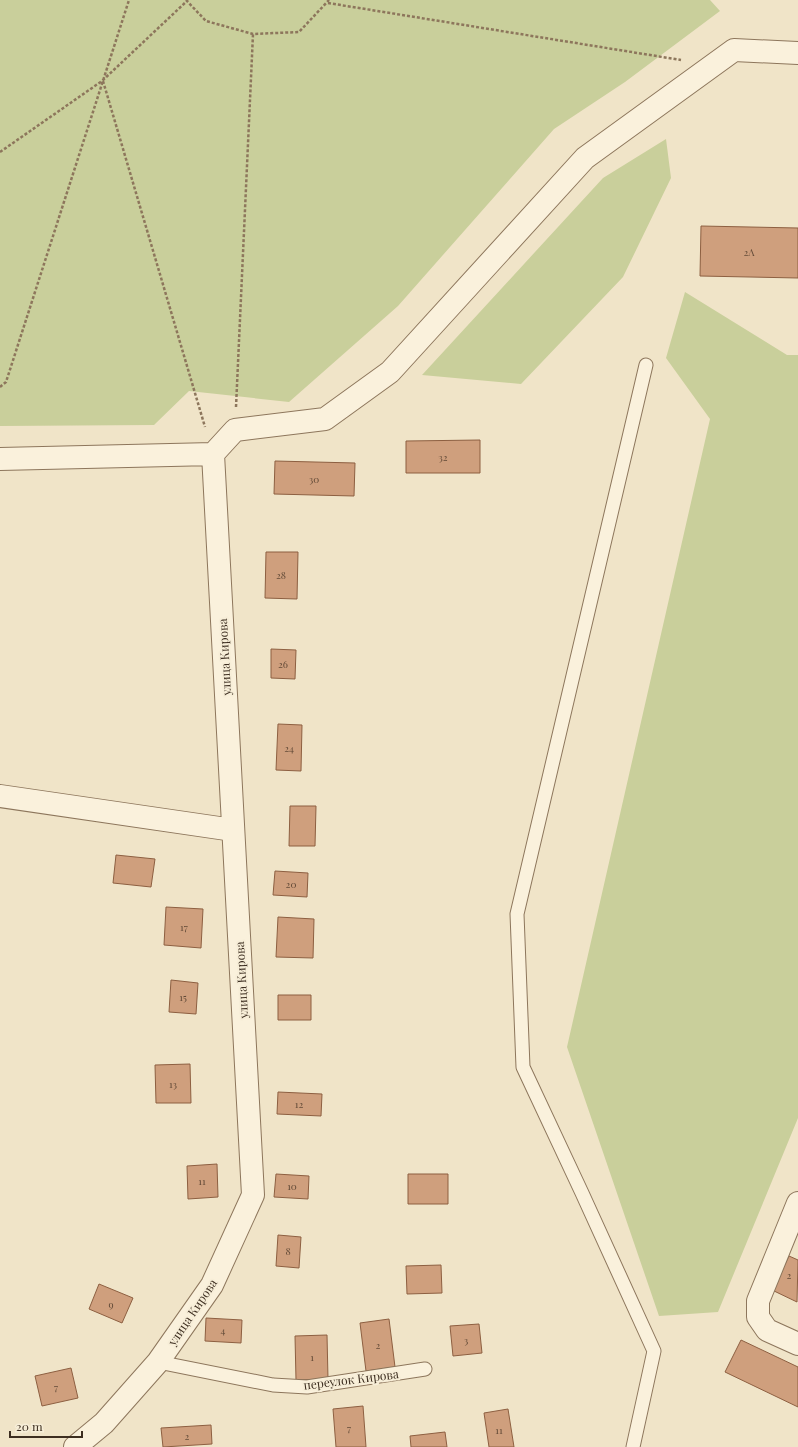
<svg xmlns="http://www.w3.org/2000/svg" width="798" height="1447" font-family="'Playfair Display',serif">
<rect width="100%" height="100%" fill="#f0e4c8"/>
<path fill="#c9cf9b" d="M0 0H710L720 11 625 82 554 129 398 306 289 402 189 391 154 425 0 426Z
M666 139 671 178 623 277 521 384 422 375 603 178Z
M685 292 787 355H798V1118L718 1312 659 1316 567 1047 710 419 666 358Z"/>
<path fill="#cf9f7d" stroke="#8d5f41" d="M701 226 798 228V278L700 276Z
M480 440V473H406V441Z
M275 461 355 463 354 496 274 494Z
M266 552H298L297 599 265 598Z
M271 649 296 650 295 679 271 678Z
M278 724 302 725 301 771 276 770Z
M290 806H316L315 846H289Z
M116 855 155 859 151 887 113 883Z
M275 871 308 873 307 897 273 895Z
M166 907 203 909 201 948 164 945Z
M278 917 314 919 313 958 276 957Z
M171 980 198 983 196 1014 169 1012Z
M278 995H311V1020H278Z
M190 1064 191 1103H156L155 1065Z
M278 1092 322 1094 321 1116 277 1114Z
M217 1164 218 1197 188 1199 187 1166Z
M276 1174 309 1176 308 1199 274 1197Z
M408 1174H448V1204H408Z
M278 1235 301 1237 299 1268 276 1266Z
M789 1256 798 1260 797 1302 772 1290Z
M441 1265 442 1293 407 1294 406 1266Z
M99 1284 133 1298 122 1323 89 1309Z
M206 1318 242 1320 241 1343 205 1341Z
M389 1319 395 1367 366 1371 360 1323Z
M479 1324 482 1353 453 1356 450 1326Z
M327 1335 328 1379 296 1380 295 1336Z
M741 1340 798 1367V1407L725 1372Z
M71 1368 78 1398 42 1406 35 1376Z
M363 1406 366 1447H336L333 1409Z
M508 1409 514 1447H489L484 1413Z
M211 1425 212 1444 163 1447 161 1428Z
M445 1432 447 1447H411L410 1436Z"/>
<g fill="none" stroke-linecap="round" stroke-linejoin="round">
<g stroke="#8d765c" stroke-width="15">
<path id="service" d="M158 1362 273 1385 307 1387 425 1369
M633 1447 654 1351 582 1193 523 1067 517 914 646 365"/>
</g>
<g stroke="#8d765c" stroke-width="24">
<path id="minor" d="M0 459 213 454 235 430 325 419 390 372 585 158 734 50 798 53
M0 796 233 830
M798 1203 758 1301V1317L767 1330 798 1344
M75 1447 104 1423 158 1362 212 1285 253 1195 213 454"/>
</g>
<path stroke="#8d765c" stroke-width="2.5" stroke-dasharray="3 2" stroke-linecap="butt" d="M186 0 206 21 253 34 299 32 329 0
M328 3 681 60
M103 81 205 427
M0 152 102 81 188 0
M0 387 6 382 129 0
M236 407 253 34"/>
<use href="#service" stroke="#faf1dc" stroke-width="13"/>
<use href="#minor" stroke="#faf1dc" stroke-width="22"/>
</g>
<g text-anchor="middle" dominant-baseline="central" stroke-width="4" stroke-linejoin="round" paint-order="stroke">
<g font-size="10" fill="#624a37">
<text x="749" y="252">2А</text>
<text x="443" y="457">32</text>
<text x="314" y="479">30</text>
<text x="281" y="575">28</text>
<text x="283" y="664">26</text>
<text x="289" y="748">24</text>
<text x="291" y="884">20</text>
<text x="184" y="927">17</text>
<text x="183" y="997">15</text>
<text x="173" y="1084">13</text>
<text x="299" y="1104">12</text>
<text x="202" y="1181">11</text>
<text x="292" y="1186">10</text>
<text x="288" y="1251">8</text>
<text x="789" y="1275">2</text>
<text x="111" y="1304">9</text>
<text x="223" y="1330">4</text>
<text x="466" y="1340">3</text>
<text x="378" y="1345">2</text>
<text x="312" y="1357">1</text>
<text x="56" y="1387">7</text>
<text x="349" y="1428">7</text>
<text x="499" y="1430">11</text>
<text x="187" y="1436">2</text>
</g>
<g font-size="12" fill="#3d2e20" stroke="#f7eed8">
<text transform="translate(224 657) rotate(-93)">улица Кирова</text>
<text transform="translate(241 980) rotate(-93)">улица Кирова</text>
<text transform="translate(192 1312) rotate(-56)">улица Кирова</text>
<text transform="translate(351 1379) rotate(-7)">переулок Кирова</text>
</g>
</g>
<path d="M10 1431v6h72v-6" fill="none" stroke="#3d2e20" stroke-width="2"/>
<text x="16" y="1431" font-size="12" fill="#3d2e20" stroke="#f7eed8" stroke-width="3" paint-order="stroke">20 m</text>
</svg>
